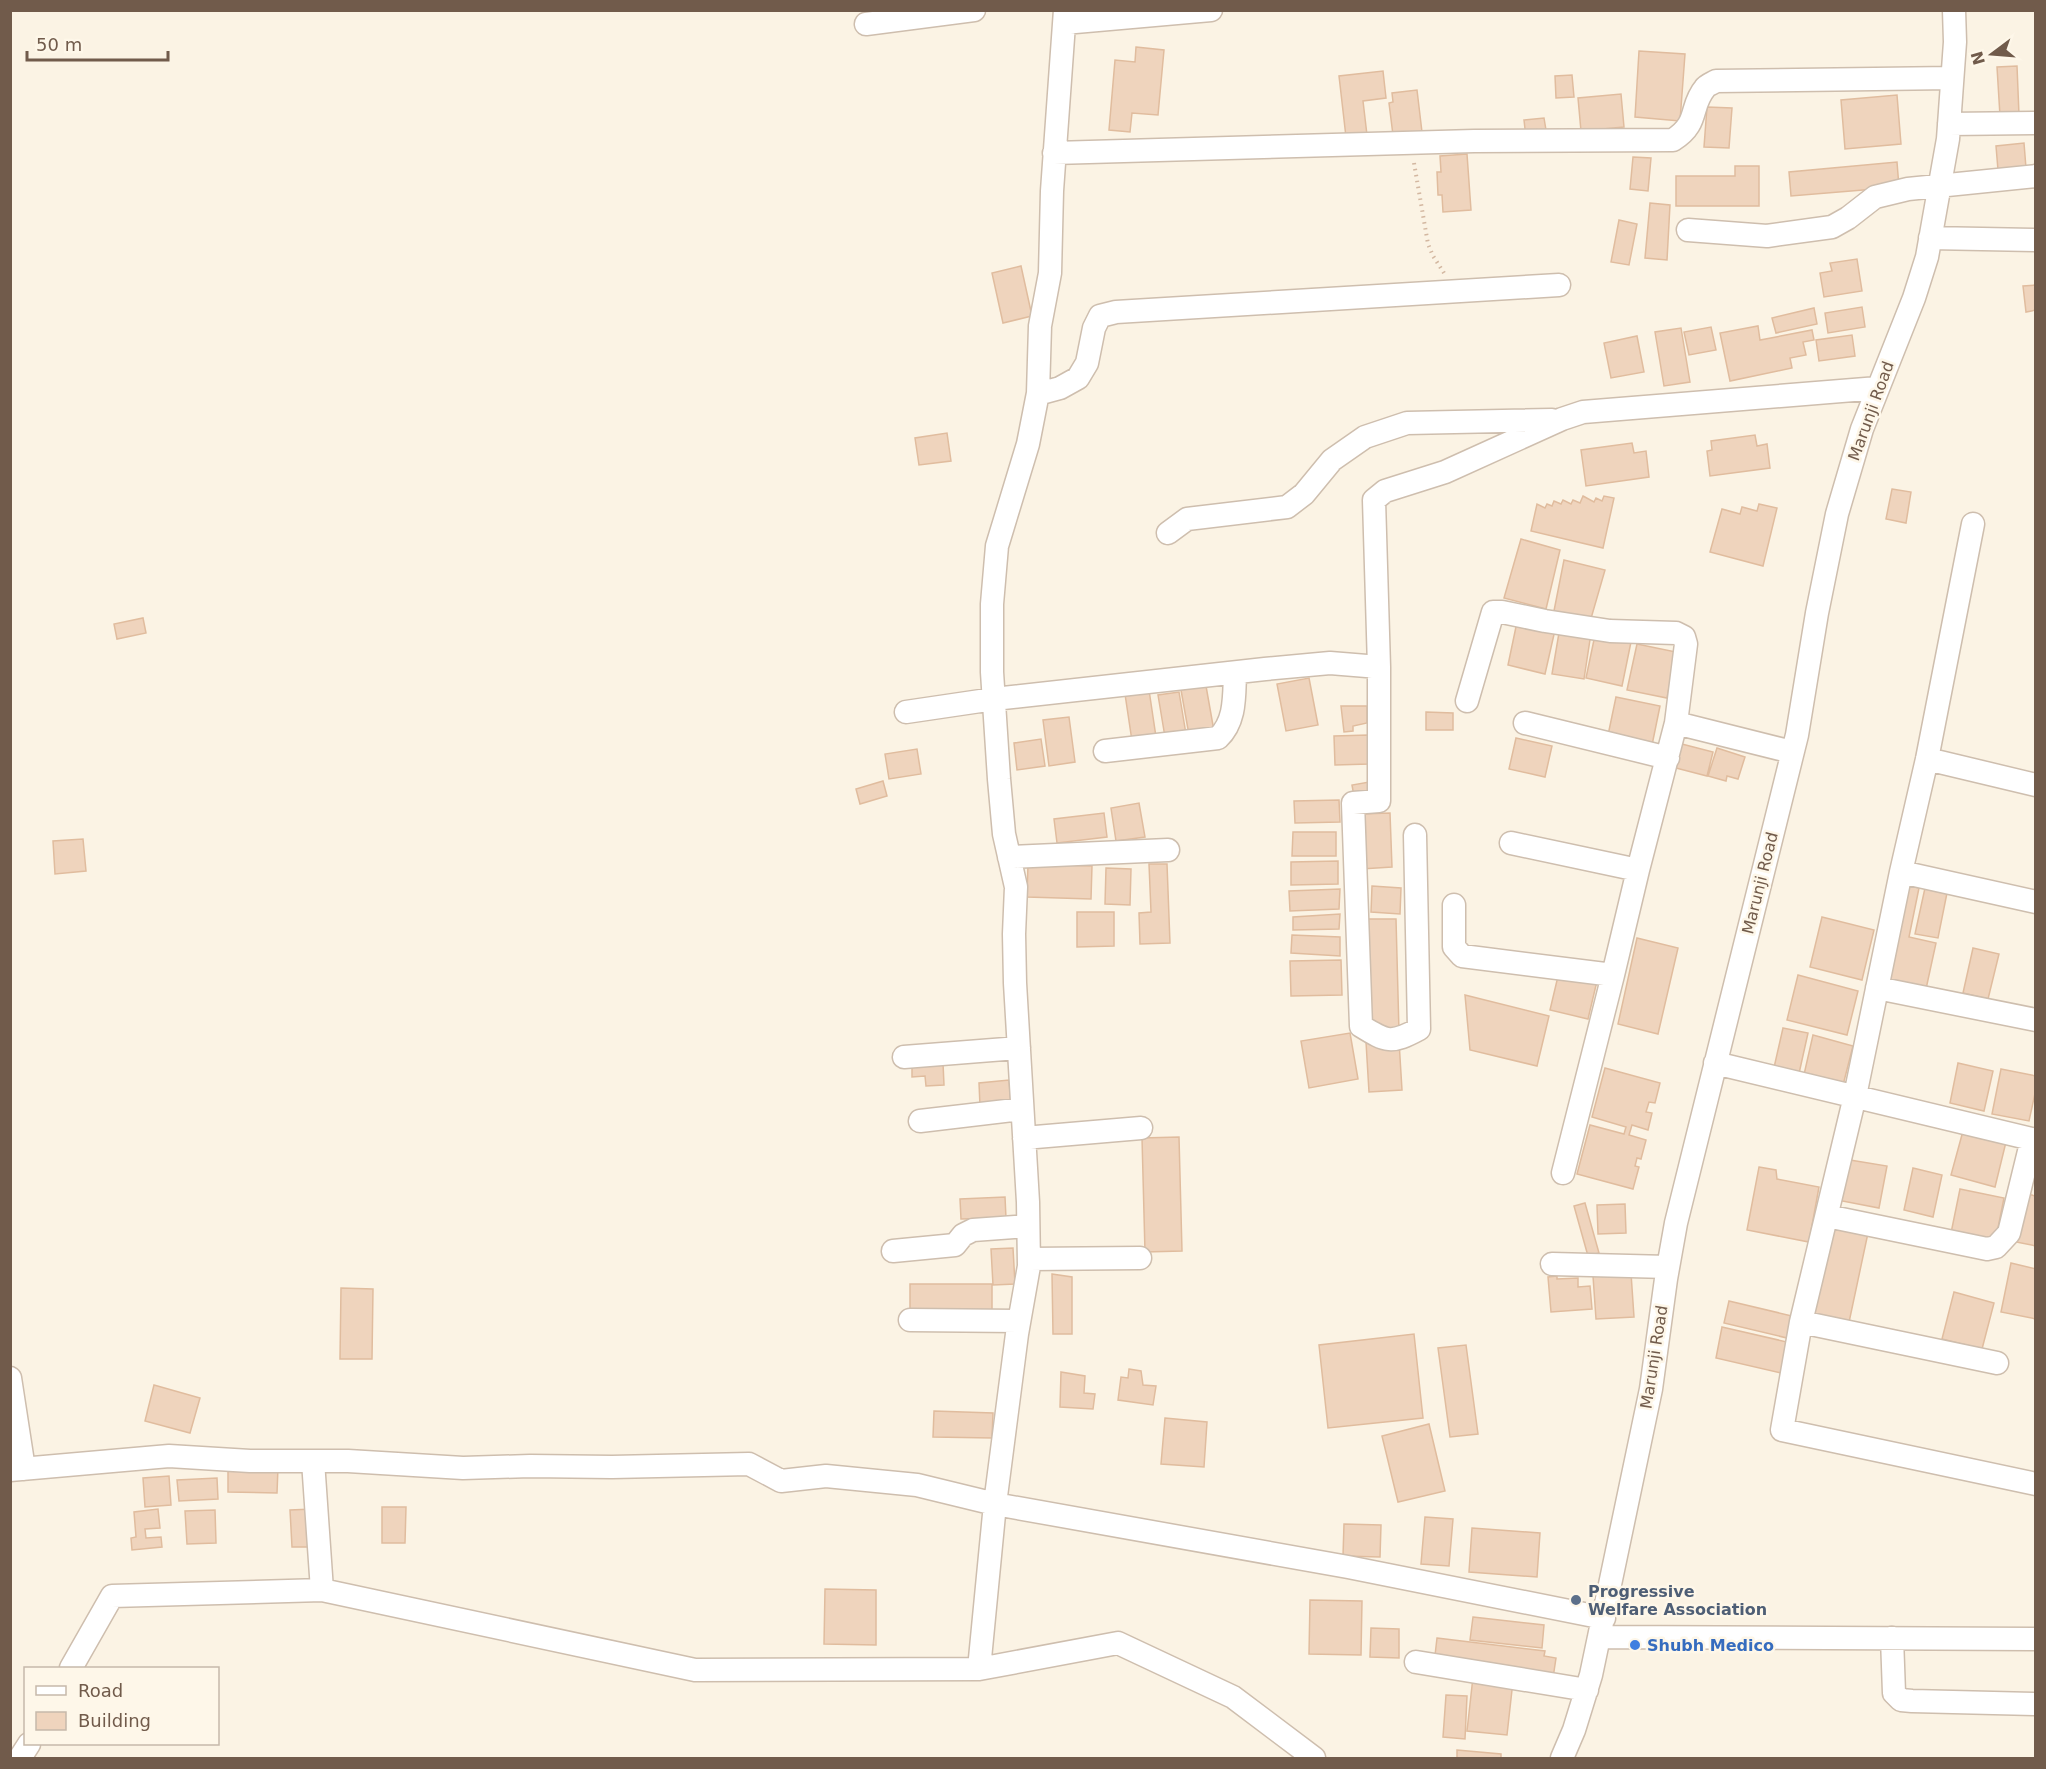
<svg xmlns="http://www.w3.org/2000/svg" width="2046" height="1769" font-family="'DejaVu Sans',sans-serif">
<rect width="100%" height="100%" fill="#fbf3e4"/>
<path fill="#efd4bd" stroke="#e0bc9e" stroke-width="1.5" d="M1136 47 1164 50 1158 115 1132 113 1130 132 1109 130 1115 60 1135 62Z
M1639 51 1685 54 1680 121 1635 117Z
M2017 66 2019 115 2000 116 1997 67Z
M1383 71 1386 98 1363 101 1367 135 1346 137 1339 76Z
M1572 75 1574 97 1556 98 1555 76Z
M1417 90 1422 132 1393 135 1389 103 1393 102 1392 93Z
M1621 94 1624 127 1581 131 1578 98Z
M1897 95 1901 144 1845 149 1841 100Z
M1707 107 1732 108 1729 148 1704 147Z
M1544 118 1547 136 1526 138 1524 120Z
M2024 143 2026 168 1998 170 1996 146Z
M1467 154 1471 210 1443 212 1442 195H1438L1437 172H1441L1440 156Z
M1633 157 1651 158 1648 191 1630 189Z
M1897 162 1899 187 1791 196 1789 172Z
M1735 166H1759V206H1676V176H1735Z
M1650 203 1670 205 1667 260 1645 258Z
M1619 220 1637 224 1629 265 1611 262Z
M1857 259 1862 291 1824 297 1820 273 1832 271 1830 263Z
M1021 266 1032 316 1003 323 992 273Z
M2036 285V310L2026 312 2023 286Z
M1862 307 1865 327 1828 333 1825 313Z
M1814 308 1817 324 1776 333 1772 318Z
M1758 326 1760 340 1812 330 1814 340 1803 342 1806 355 1790 358 1792 368 1730 381 1720 333Z
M1711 327 1716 350 1689 355 1684 332Z
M1681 328 1690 382 1664 386 1655 332Z
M1852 335 1855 356 1819 361 1816 340Z
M1637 336 1644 372 1611 378 1604 343Z
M947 433 951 461 919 465 915 438Z
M1755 435 1757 446 1767 444 1770 468 1710 476 1707 451 1712 450 1711 441Z
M1632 443 1634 453 1646 451 1649 477 1586 486 1581 450Z
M1892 489 1911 492 1906 523 1886 519Z
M1583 496 1594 502 1596 498 1602 501 1604 496 1614 498 1603 548 1531 531 1537 504 1545 508 1547 504 1552 506 1554 501 1561 504 1563 500 1571 504 1573 500 1580 503Z
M1759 504 1777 508 1763 566 1710 552 1722 509 1740 514 1742 507 1757 511Z
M1521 539 1560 550 1546 609 1504 598Z
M1564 560 1605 570 1590 622 1553 616Z
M143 618 146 633 117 639 114 624Z
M1517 622 1555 630 1545 674 1508 665Z
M1560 627 1591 633 1584 679 1552 674Z
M1595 635 1631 642 1622 686 1586 678Z
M1637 644 1676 652 1667 698 1627 690Z
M1309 678 1318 725 1286 731 1277 684Z
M1206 686 1214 731 1189 735 1181 690Z
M1149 690 1156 737 1132 741 1125 694Z
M1179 692 1186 734 1165 737 1158 695Z
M1616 697 1660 706 1651 750 1607 740Z
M1341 706H1367V723L1353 726V731L1344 732Z
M1426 712 1453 713V730H1426Z
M1069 717 1075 762 1049 766 1043 720Z
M1368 735 1369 764 1335 765 1334 736Z
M1516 738 1552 746 1545 777 1509 769Z
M1041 739 1045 766 1017 770 1014 743Z
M1678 743 1713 752 1707 776 1672 767Z
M1717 748 1745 757 1738 779 1727 776 1726 781 1708 776Z
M917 749 921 774 889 779 885 754Z
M883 781 887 796 860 804 856 789Z
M1369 782 1372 799 1355 802 1352 785Z
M1339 800 1340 822 1295 823 1294 801Z
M1139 803 1145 837 1116 841 1111 808Z
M1104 813 1107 837 1057 843 1054 819Z
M1390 813 1392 867 1361 869 1359 814Z
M1293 832H1336V856H1292Z
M83 839 86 871 55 874 53 841Z
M1338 861V884L1291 885V862Z
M1028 864 1092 866 1091 899 1027 897Z
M1149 864H1167L1170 943 1140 944 1139 913 1151 912Z
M1106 868 1131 869 1130 905 1105 904Z
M1902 884 1919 888 1909 937 1936 943 1926 989 1882 980Z
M1372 886 1401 888 1400 914 1371 912Z
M1925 888 1947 893 1938 938 1915 934Z
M1340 889 1339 909 1290 911 1289 891Z
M1077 912H1114V946L1077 947Z
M1340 914 1339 929 1293 930V917Z
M1822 917 1874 930 1862 980 1810 967Z
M1362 919H1396L1399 1032 1371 1029Z
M1292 935 1340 937V956L1291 953Z
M1637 938 1678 948 1658 1034 1618 1024Z
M1973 948 1999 954 1988 999 1963 993Z
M1341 960 1342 995 1291 996 1290 961Z
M1559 972 1597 981 1588 1019 1550 1010Z
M1798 975 1858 991 1847 1035 1787 1020Z
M1465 995 1549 1016 1537 1066 1470 1050Z
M1783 1028 1808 1033 1798 1078 1773 1072Z
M1350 1033 1358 1079 1309 1088 1301 1041Z
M1813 1035 1853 1046 1842 1089 1803 1079Z
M1399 1041 1402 1090 1369 1092 1366 1042Z
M943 1063 944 1085 926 1086 925 1076 912 1077V1064Z
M1958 1063 1993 1071 1984 1111 1950 1103Z
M1605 1068 1660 1083 1655 1103 1649 1102 1646 1112 1652 1113 1648 1130 1632 1125 1629 1135 1646 1140 1641 1159 1637 1158 1635 1166 1639 1167 1633 1189 1577 1174 1590 1125 1624 1134 1626 1127 1592 1117Z
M2001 1069 2036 1076V1089L2029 1121 1992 1114Z
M1009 1080 1011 1104 980 1106 979 1083Z
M1963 1131 2006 1142 1995 1187 1951 1175Z
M1179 1137 1182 1251 1145 1252 1142 1138Z
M1844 1159 1887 1166 1879 1208 1837 1200Z
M1759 1167 1776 1170 1777 1179 1819 1187 1809 1242 1747 1230Z
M1913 1168 1942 1175 1933 1217 1904 1210Z
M1960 1189 2004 1198 1995 1243 1951 1233Z
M2022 1193 2036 1196V1246L2011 1241Z
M1005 1197 1006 1218 961 1219 960 1199Z
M1585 1203 1599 1253 1588 1256 1574 1206Z
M1625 1204 1626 1233 1598 1234 1597 1205Z
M1829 1224 1868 1233 1848 1327 1810 1319Z
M1013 1248 1015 1284 993 1285 991 1249Z
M2011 1263 2036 1269V1319L2001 1312Z
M1631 1273 1634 1317 1596 1319 1593 1276Z
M1052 1274 1072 1277V1334H1053Z
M1557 1276V1279L1578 1278V1287L1590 1286 1592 1309 1551 1312 1548 1277Z
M910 1284H992V1313L910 1312Z
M341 1288 373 1289 372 1359H340Z
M1954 1292 1994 1303 1982 1349 1942 1339Z
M1729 1301 1792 1316 1787 1338 1724 1323Z
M1722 1327 1787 1342 1781 1373 1716 1358Z
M1414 1334 1423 1418 1328 1428 1319 1345Z
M1466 1345 1478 1434 1450 1437 1438 1348Z
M1129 1369 1141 1371 1143 1385 1156 1386 1153 1405 1118 1400 1121 1377 1128 1378Z
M1061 1372 1085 1376 1084 1393 1095 1394 1093 1409 1060 1407Z
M154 1385 200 1398 190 1433 145 1421Z
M934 1411 993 1413 992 1438 933 1437Z
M1165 1418 1207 1422 1204 1467 1161 1464Z
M1429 1424 1445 1491 1398 1502 1382 1436Z
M228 1466 278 1467 277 1493 228 1492Z
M169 1476 171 1505 145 1507 143 1478Z
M217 1478 218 1499 179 1501 177 1480Z
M382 1507H406L405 1543H382Z
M158 1509 160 1528 145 1529 146 1538 161 1537 162 1547 132 1550 131 1538 136 1537 134 1512Z
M313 1509 314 1547H292L290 1510Z
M215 1510 216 1543 187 1544 185 1511Z
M1425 1517 1453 1519 1449 1566 1421 1564Z
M1344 1524 1381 1525 1380 1557 1343 1556Z
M1472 1528 1540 1533 1537 1577 1469 1572Z
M825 1589 876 1590V1645L824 1644Z
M1310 1600 1362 1601 1361 1655 1309 1654Z
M1473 1617 1544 1625 1542 1648 1470 1640Z
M1371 1628 1399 1629V1658L1370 1657Z
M1437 1638 1545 1651 1544 1656 1556 1658 1553 1678 1434 1664Z
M1473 1677 1513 1681 1507 1735 1467 1731Z
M1446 1695 1467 1696 1465 1739 1443 1737Z
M1457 1750 1501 1754V1758H1457Z"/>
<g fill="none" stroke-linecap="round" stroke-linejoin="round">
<g stroke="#cebeae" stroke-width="25">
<path id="minor" d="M1064 23 1211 10
M866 24 974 10
M1949 124 2036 123
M1054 153 1474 141 1673 140C1700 123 1689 107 1705 88 1707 85 1713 83 1716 81L1952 78
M1688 230 1767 236 1832 227 1848 218 1875 197 1908 189 2036 176
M1930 238 2036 240
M1038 394 1060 388 1078 378 1087 363 1094 328 1100 316 1116 312 1559 285
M1973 524 1927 759 1901 872 1855 1096 1801 1322 1782 1430 2036 1484
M1168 533 1187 519 1287 507 1304 494 1332 460 1365 437 1407 423 1552 420
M1379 667V801L1353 803 1361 1026C1387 1042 1391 1044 1419 1029L1415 835
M1467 701 1493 612H1502L1545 621 1610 631 1676 633 1684 637 1686 644 1676 723 1792 752
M906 712 994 699 1265 669 1330 663 1379 667 1374 500 1385 491 1445 472 1562 419 1583 412 1878 388
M1525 723 1668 758
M1105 751 1218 738C1236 721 1234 696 1235 673
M1927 759 2036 785
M1511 843 1638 870
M1009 857 1168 850
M1901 872 2036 902
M1454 905V947L1462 956 1613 975 1638 870 1676 723
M1877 988 2036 1020
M904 1057 1019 1048
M1715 1063 2036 1140
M920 1121 1022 1109
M1024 1138 1141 1128
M1563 1173 1613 975
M1827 1216 1987 1249 1996 1247 2009 1233 2032 1139
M893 1251 955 1245 963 1235 973 1230 1028 1226
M1029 1259 1140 1258
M1552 1264 1668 1267
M910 1320 1019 1321
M1801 1322 1997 1363
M10 1378 24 1469
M313 1461 322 1590
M10 1470 169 1456 250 1461H348L463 1468 530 1466 612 1467 749 1464 781 1481 826 1476 917 1485 995 1504 1348 1567 1604 1618
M1599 1637 2036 1639
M1892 1638 1894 1693 1901 1700 1912 1701 2036 1704
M1416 1662 1587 1690
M71 1668 112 1596 322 1590 695 1670 979 1669 1118 1643 1233 1697 1314 1758
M979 1669 995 1504 1017 1334 1029 1266 1028 1202 1015 983 1014 934 1016 887 1004 834 999 779 992 672V604L997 546 1028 444 1038 393 1040 326 1050 273 1052 191 1065 10
M20 1758 29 1744
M1562 1758 1574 1730 1591 1675 1651 1389 1666 1279 1676 1223 1797 735 1817 613 1837 514 1862 429 1914 298 1927 257 1948 139 1955 42 1954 10"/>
</g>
<path stroke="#d3b7a0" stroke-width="4" stroke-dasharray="1.5 4.5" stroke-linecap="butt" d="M1414 163 1428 244 1433 256 1444 273"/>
<use href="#minor" stroke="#fff" stroke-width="22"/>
</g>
<circle fill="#5c6f8a" stroke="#fef7e9" stroke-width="2" cx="1576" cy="1600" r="6"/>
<circle fill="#3f7fe0" stroke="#fef7e9" stroke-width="2" cx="1635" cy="1645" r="6"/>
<g text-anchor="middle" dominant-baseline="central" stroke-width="5" stroke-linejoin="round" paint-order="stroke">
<g font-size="16" fill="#715b4b" stroke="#fef7e9">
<text transform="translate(1871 411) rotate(-70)">Marunji Road</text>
<text transform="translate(1760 883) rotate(-76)">Marunji Road</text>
<text transform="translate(1654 1357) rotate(-81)">Marunji Road</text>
</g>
<g font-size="16" font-weight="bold" fill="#4e5e75" stroke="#fef7e9" text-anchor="start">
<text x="1588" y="1591">Progressive<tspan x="1588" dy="18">Welfare Association</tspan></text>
</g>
<g font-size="16" font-weight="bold" fill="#366cbe" stroke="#fef7e9" text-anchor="start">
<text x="1647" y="1645">Shubh Medico</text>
</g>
</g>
<rect width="2046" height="1769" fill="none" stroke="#715b4b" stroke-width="24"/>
<rect x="24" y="1667" width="195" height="78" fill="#fef7e9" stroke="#c6b9aa" stroke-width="1.5"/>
<rect x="36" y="1686" width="30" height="9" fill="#ffffff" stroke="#c6b9aa" stroke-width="1.5"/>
<text x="78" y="1697" font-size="18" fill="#715b4b">Road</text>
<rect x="36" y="1712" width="30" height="18" fill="#efd4bd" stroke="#c6b9aa" stroke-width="1.5"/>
<text x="78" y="1727" font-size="18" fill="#715b4b">Building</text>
<g transform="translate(1992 54) rotate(254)" stroke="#fef7e9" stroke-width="4.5" paint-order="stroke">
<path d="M0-4.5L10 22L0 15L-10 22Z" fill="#715b4b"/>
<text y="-9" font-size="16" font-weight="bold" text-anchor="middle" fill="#715b4b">N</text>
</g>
<path d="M27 51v9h141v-9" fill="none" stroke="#715b4b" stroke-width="3"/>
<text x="36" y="51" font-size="18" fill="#715b4b" stroke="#fef7e9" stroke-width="4.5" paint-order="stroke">50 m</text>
</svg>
